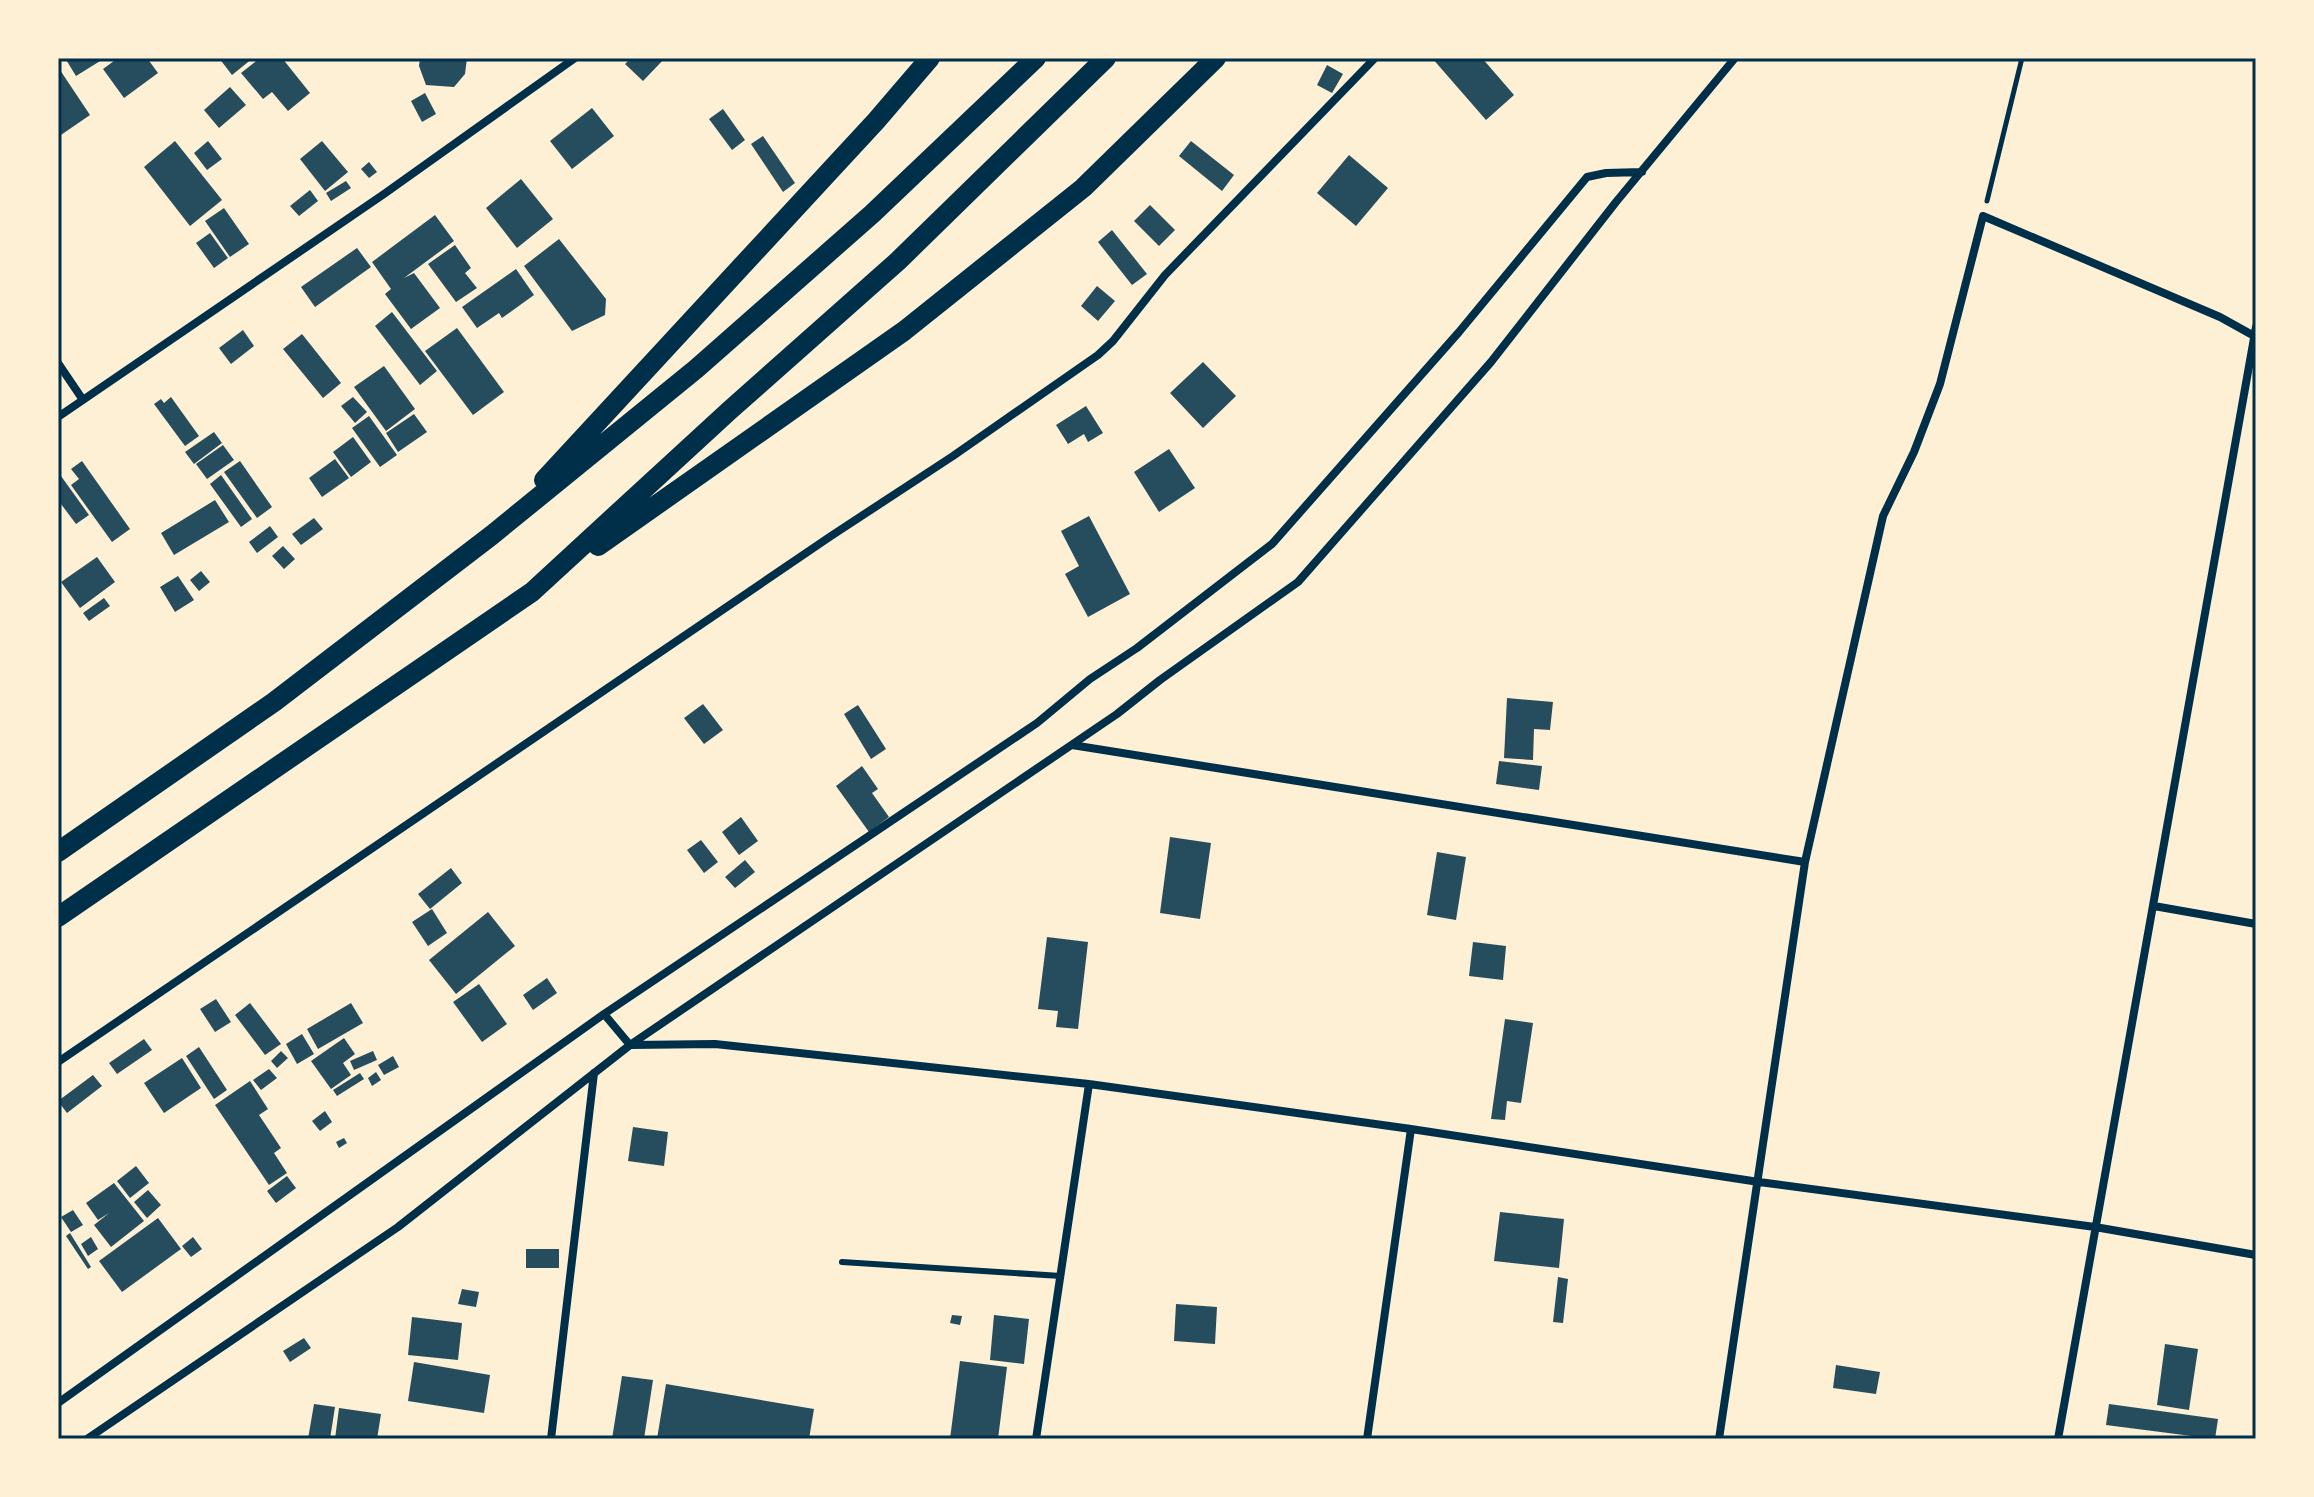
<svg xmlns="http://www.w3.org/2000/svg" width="2314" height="1497" font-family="Karla,sans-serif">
<rect width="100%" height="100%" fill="#fdf0d5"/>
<path fill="#264d5e" d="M65 58H105L76 76Z
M118 58H147L158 73 124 98 103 69Z
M219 58H253L232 75Z
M260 58H282L310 93 288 111 272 92 263 99 241 73Z
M420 58H467L465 74 454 87 426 85 419 66Z
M631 58H665L643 81 625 64Z
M1432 58H1482L1514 95 1486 120Z
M1327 65 1343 74 1332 93 1317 85Z
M58 67 90 115 58 137Z
M230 87 246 105 219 128 204 110Z
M425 93 436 114 422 122 411 101Z
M592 108 614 136 572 169 550 141Z
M723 109 745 140 732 150 709 119Z
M763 136 795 183 783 192 751 144Z
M175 141 222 200 190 226 144 167Z
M208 141 222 159 207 170 194 153Z
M322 141 348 172 325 191 300 159Z
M1191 141 1234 175 1222 191 1179 156Z
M1349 155 1388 188 1356 226 1317 193Z
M369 162 377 172 369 178 361 169Z
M521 179 553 219 517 248 486 208Z
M346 181 351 188 331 201 326 193Z
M310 190 318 201 299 216 290 206Z
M1150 205 1175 230 1159 246 1134 221Z
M224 208 249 244 230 257 205 221Z
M435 215 454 241 404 278 414 273 440 308 411 329 385 294 391 289 372 262Z
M1112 230 1147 274 1132 285 1098 242Z
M210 233 228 258 214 268 196 243Z
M559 239 606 299 605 315 572 331 524 266Z
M455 245 471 268 465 273 477 288 456 302 428 264Z
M357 248 371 267 315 307 301 287Z
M516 269 534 295 502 318 499 313 477 328 462 307Z
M1097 286 1115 301 1098 321 1081 306Z
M392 312 437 371 420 385 375 326Z
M457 328 504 392 473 415 425 351Z
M243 330 254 346 231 364 219 348Z
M302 334 341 383 323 398 283 349Z
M1203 362 1236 396 1203 428 1170 393Z
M384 366 415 409 386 431 354 387Z
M171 397 199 436 185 446 154 404 161 399 164 403Z
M353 397 367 412 355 423 341 406Z
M1086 406 1103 433 1088 442 1084 434 1068 444 1056 425Z
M414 414 427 432 398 452 386 433Z
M369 416 397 455 380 467 352 428Z
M214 432 222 443 194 464 185 452Z
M353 437 371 462 351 477 333 452Z
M223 445 234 460 207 479 196 464Z
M1169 449 1195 488 1159 512 1134 472Z
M335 459 349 478 322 497 309 478Z
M82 461 130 529 112 542 71 485 79 479 71 469Z
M240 461 272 507 257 518 224 472Z
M221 475 252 519 241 527 210 484Z
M61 476 89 515 76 524 58 500V478Z
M215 500 229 522 174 555 161 533Z
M1089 516 1130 594 1088 617 1065 574 1079 566 1061 531Z
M314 518 323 529 301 545 292 534Z
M270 526 278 537 257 553 249 542Z
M283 546 295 559 284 569 272 556Z
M97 557 115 582 80 608 61 582Z
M201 571 210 582 199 591 190 580Z
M178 576 194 600 175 612 160 587Z
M104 598 110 606 89 621 83 613Z
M1507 698 1553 702 1550 730 1534 729 1533 760 1504 758Z
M703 704 723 730 704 744 684 718Z
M858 705 886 749 871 759 844 714Z
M1499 761 1542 766 1539 790 1496 784Z
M862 766 878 789 872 793 889 817 869 832 836 786Z
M741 817 758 841 739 855 722 832Z
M1170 837 1211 843 1200 919 1160 913Z
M701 840 718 862 704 873 687 850Z
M1437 852 1466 857 1456 920 1427 915Z
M745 860 755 872 735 888 725 877Z
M451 868 462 883 430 909 418 894Z
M432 909 447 933 428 946 412 922Z
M488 912 515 946 456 994 429 960Z
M1047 937 1088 942 1078 1029 1056 1027 1058 1011 1038 1009Z
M1473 942 1506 946 1503 980 1469 976Z
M547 978 557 993 533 1010 523 995Z
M479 984 507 1024 482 1042 453 1002Z
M216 999 231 1022 215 1032 200 1009Z
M250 1003 281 1044 265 1055 235 1015Z
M351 1003 363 1023 318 1049 307 1029Z
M1505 1019 1533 1023 1521 1103 1507 1101 1505 1120 1491 1119Z
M302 1034 314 1054 297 1064 286 1044Z
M344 1038 355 1054 343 1063 351 1075 331 1089 311 1061Z
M144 1039 152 1050 117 1074 109 1063Z
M199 1047 227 1090 214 1099 186 1056Z
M281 1051 288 1058 277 1068 271 1061Z
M373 1051 377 1060 354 1070 350 1061Z
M393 1056 399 1067 384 1075 378 1065Z
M182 1058 201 1088 164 1113 144 1083Z
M269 1069 277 1078 261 1090 253 1080Z
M376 1072 381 1080 372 1086 368 1078Z
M360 1073 364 1079 337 1096 333 1090Z
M93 1075 102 1086 67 1113 58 1101Z
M250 1081 268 1109 259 1115 281 1148 274 1153 287 1173 269 1185 215 1105Z
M325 1111 332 1122 320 1131 312 1121Z
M633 1127 668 1132 664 1166 628 1161Z
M344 1138 347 1143 339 1148 336 1142Z
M136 1166 149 1183 130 1198 117 1181Z
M287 1176 296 1188 276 1203 267 1191Z
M114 1183 144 1221 111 1247 94 1225 109 1213 98 1220 86 1203Z
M148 1190 161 1205 147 1218 134 1202Z
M73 1210 83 1225 71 1232 61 1217Z
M1500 1212 1564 1219 1559 1268 1494 1261Z
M158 1218 181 1249 122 1292 99 1261Z
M70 1233 91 1267 88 1269 66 1236Z
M91 1237 98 1249 88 1256 81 1244Z
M193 1237 202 1249 191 1257 182 1246Z
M526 1249H559V1268H526Z
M1558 1277 1568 1279 1563 1323 1553 1322Z
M462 1289 479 1292 476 1307 458 1304Z
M1176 1304 1217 1307 1215 1344 1174 1341Z
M952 1315 962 1316 960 1325 950 1323Z
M994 1315 1029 1319 1024 1364 990 1360Z
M412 1317 462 1323 458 1360 408 1355Z
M304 1338 311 1348 290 1362 283 1351Z
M2165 1344 2198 1349 2189 1410 2157 1405Z
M960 1361 1007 1367 998 1439H950Z
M414 1362 490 1375 484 1413 408 1401Z
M1836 1365 1880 1372 1876 1394 1833 1388Z
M622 1376 653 1380 644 1439H612Z
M666 1384 814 1409 809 1439H657Z
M314 1404 335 1407 330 1439H308Z
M2109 1404 2218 1419 2215 1439 2106 1425Z
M339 1408 381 1414 377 1439H335Z"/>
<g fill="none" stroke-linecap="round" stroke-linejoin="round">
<path stroke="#003049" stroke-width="5" d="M1987 201 2022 58"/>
<path stroke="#003049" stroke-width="6" d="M842 1262 1061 1276"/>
<path stroke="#003049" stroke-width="8" d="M58 363 83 400
M58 417 384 194 575 58
M1072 745 1805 862
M2154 906 2256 924
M604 1014 630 1045
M631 1045 715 1044 1089 1084 1411 1129 1759 1182 2095 1227 2256 1255
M58 1062 831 536 953 456 1098 355 1113 341 1165 275 1375 58
M58 1403 604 1014 1037 723 1090 679 1137 648 1272 544 1459 332 1587 177 1606 173 1642 172
M87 1439 398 1227 630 1045 1117 714 1160 680 1298 582 1491 362 1616 202 1735 58
M551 1439 594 1073
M1036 1439 1089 1084
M1367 1439 1411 1129
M1719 1439 1805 862 1883 516 1914 452 1940 384 1983 216 2220 317 2256 337
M2058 1439 2256 327"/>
<path stroke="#003049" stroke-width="20" d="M544 480 876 121 930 58
M598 546 904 331 1083 188 1216 58
M58 852 274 702 492 535 696 369 872 214 1036 58
M58 917 532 592 730 410 898 261 1106 58"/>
</g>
<rect width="2314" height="1497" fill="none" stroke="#fdf0d5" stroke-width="120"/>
<rect x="60" y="60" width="2194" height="1377" fill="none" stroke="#003049" stroke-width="3"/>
</svg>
